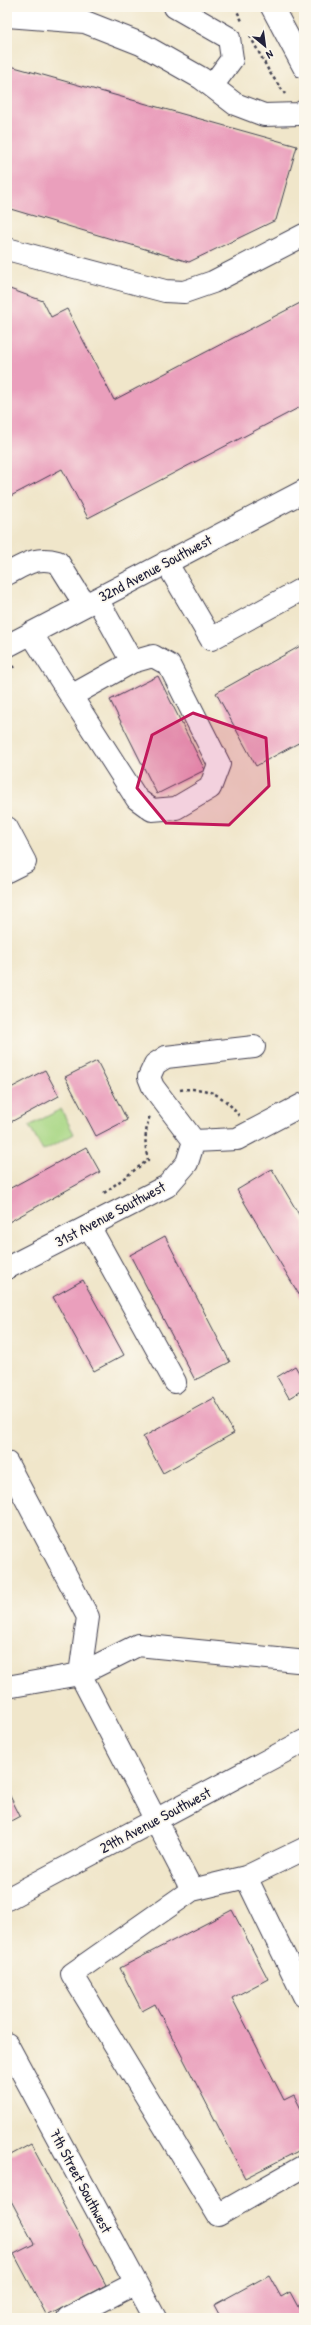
<svg xmlns="http://www.w3.org/2000/svg" width="311" height="2325" font-family="'Patrick Hand',sans-serif">
<rect width="100%" height="100%" fill="#fbf7ec"/>
<filter id="ink" filterUnits="userSpaceOnUse"><feTurbulence type="fractalNoise" baseFrequency=".025" numOctaves="2"/><feDisplacementMap in="SourceGraphic" scale="8" xChannelSelector="R" yChannelSelector="G"/><feConvolveMatrix kernelMatrix="1 2 1 2 8 2 1 2 1" color-interpolation-filters="sRGB"/></filter>
<filter id="wash" filterUnits="userSpaceOnUse"><feTurbulence type="fractalNoise" baseFrequency=".012" numOctaves="4" result="noise"/><feDisplacementMap in="SourceGraphic" scale="16" xChannelSelector="R" yChannelSelector="G"/><feGaussianBlur stdDeviation="0.9" result="paint"/><feColorMatrix in="noise" values="0 0 0 0 0 0 0 0 0 0 0 0 0 0 0 0 0 1.4 0 .05"/><feComposite in="paint" operator="in"/></filter>
<g filter="url(#wash)">
<rect width="100%" height="100%" fill="#f0e6ca"/>
<path fill="#a9d785" stroke="#667c60" d="M61 1109 74 1134 43 1151 29 1126Z"/>
<g id="blocks">
<path fill="#ea9fbc" d="M7 65 297 146 276 220 189 262 7 208Z
M7 288 43 301 51 317 67 309 114 400 304 301V405L88 518 62 469 7 498Z
M304 644V740L256 766 216 693Z
M158 676 205 770 157 794 110 700Z
M97 1061 127 1120 96 1136 65 1077Z
M45 1070 59 1096 7 1124V1090Z
M86 1147 100 1172 7 1223V1190Z
M272 1169 304 1223V1303L237 1190Z
M165 1236 230 1362 195 1380 130 1255Z
M83 1280 124 1355 94 1371 53 1297Z
M295 1366 304 1381V1389L289 1398 277 1377Z
M214 1398 234 1433 163 1473 143 1437Z
M304 1420V1430L300 1423Z
M7 1790 20 1816 7 1823Z
M232 1910 268 1979 232 1998 284 2100 294 2095 304 2115V2148L245 2178 155 2004 142 2011 120 1968Z
M31 2144 106 2285 47 2316 14 2254 34 2244 7 2193V2157Z
M269 2275 281 2297 290 2292 304 2318H221L214 2305Z"/>
</g>
</g>
<g filter="url(#ink)">
<use href="#blocks" fill-opacity="0" stroke="#413f50" stroke-width="1"/>
<g fill="none" stroke-linecap="round" stroke-linejoin="round">
<g stroke="#413f50" stroke-width="24">
<path id="minor" d="M175 7 229 38 232 59 212 86
M272 7 304 67
M7 16 85 22 141 44 201 78 235 104 264 115 299 114 304 111
M7 249 165 291 184 292 213 282 304 235
M166 562 211 639 304 588
M7 574C26 564 36 556 58 562L85 605
M31 633 71 696 132 662 97 599
M7 646 304 491
M71 696 137 799 152 810 176 808 210 788 219 764 169 665 153 656 132 662
M7 828 25 862 7 871
M194 1141 153 1087 149 1077 155 1064 166 1057 254 1047
M194 1141 237 1139 304 1104
M89 1226 175 1382
M7 1268 167 1186 187 1163 194 1141
M7 1463 88 1617 80 1674 192 1890
M7 1687 80 1674 138 1645 297 1661
M246 1877 304 1849
M7 1899 304 1741
M304 1996 246 1877 192 1890 72 1974 218 2215 304 2166
M7 2044 155 2318
M68 2318 136 2283"/>
</g>
<path stroke="#413f50" stroke-width="2.5" stroke-dasharray="3 3" stroke-linecap="butt" d="M235 7 243 23
M250 36 270 73 285 94
M7 670 15 666
M180 1090C207 1086 224 1095 239 1116
M104 1193 148 1160C144 1144 145 1131 150 1115"/>
<use href="#minor" stroke="#fff" stroke-width="22"/>
</g>
</g>
<path fill="#c2185b" fill-opacity="0.2" stroke="#c2185b" stroke-width="3" stroke-linejoin="round" d="M193 713 266 738 269 786 229 825 166 823 137 788 152 735Z"/>
<g text-anchor="middle" dominant-baseline="central" stroke-width="3.5" stroke-linejoin="round" paint-order="stroke">
<g font-size="15" fill="#22223b" stroke="#fbf7ec">
<text transform="translate(155 568) rotate(-28)">32nd Avenue Southwest</text>
<text transform="translate(110 1214) rotate(-28)">31st Avenue Southwest</text>
<text transform="translate(155 1820) rotate(-28)">29th Avenue Southwest</text>
<text transform="translate(81 2181) rotate(62)">7th Street Southwest</text>
</g>
</g>
<rect width="311" height="2325" fill="none" stroke="#fbf7ec" stroke-width="24"/>
<g transform="translate(265 46) rotate(151)" stroke="#fbf7ec" stroke-width="3" paint-order="stroke">
<path d="M0-3L7 15L0 10L-7 15Z" fill="#22223b"/>
<text y="-6" font-size="11" font-weight="bold" text-anchor="middle" fill="#22223b">N</text>
</g>
</svg>
